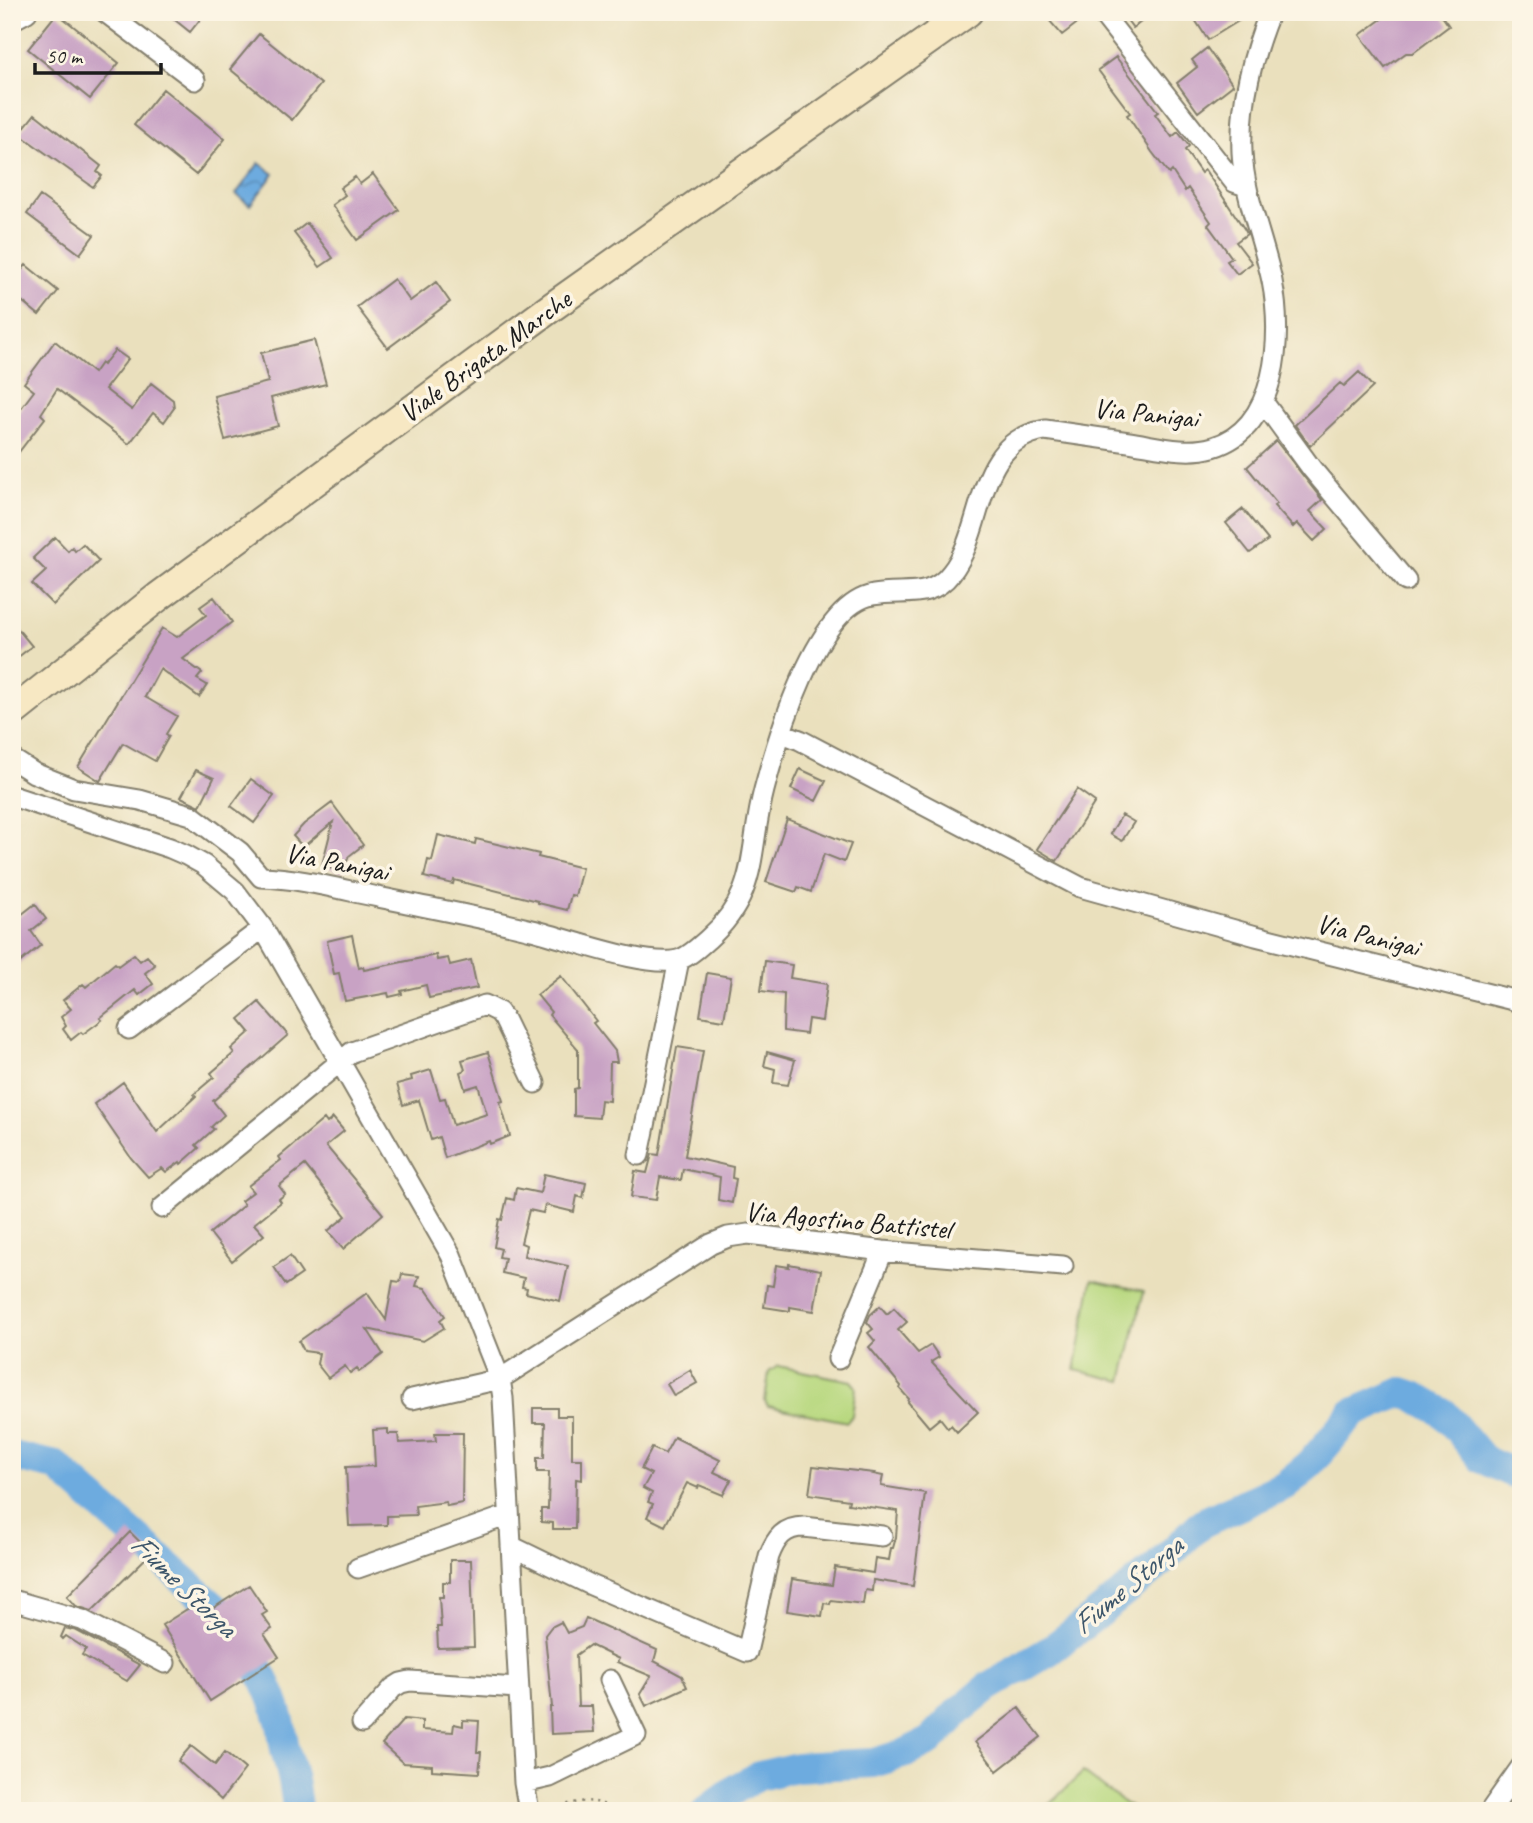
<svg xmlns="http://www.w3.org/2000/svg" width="1533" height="1823" font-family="Caveat,sans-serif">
<defs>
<pattern id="water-waves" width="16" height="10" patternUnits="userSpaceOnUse" patternTransform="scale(1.75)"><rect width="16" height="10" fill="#6dabdf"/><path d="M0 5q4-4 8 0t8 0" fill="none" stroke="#598ab4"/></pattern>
</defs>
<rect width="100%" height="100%" fill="#fcf5e5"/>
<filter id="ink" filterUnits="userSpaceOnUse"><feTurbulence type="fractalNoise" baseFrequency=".0143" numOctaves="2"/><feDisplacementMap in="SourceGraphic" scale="14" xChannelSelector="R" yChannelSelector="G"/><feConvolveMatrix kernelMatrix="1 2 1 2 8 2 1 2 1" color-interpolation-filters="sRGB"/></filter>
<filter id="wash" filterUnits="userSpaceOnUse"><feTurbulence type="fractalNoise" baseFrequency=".00686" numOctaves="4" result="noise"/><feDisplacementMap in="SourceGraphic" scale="28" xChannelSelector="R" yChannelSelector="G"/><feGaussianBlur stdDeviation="1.57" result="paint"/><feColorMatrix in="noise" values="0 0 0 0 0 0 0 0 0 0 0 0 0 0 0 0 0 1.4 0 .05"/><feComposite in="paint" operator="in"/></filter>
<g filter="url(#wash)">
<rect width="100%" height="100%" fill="#eae0bd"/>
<path fill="#b8d87f" stroke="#6a7a4e" stroke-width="2" d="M1092 1280 1144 1291 1122 1381 1075 1370Z
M778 1366 851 1381 856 1387 852 1416 847 1422 768 1406 765 1401 769 1372Z
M1083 1772 1135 1811H1042Z"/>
<path fill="url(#water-waves)" stroke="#44647e" stroke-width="2" d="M259 163 274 174 250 205 236 194Z"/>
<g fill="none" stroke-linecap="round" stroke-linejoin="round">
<path stroke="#6dabdf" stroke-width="30" d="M12 1456 56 1466 221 1613C246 1644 270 1682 280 1721 283 1731 283 1743 286 1753 292 1773 296 1790 297 1811
M706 1811 738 1787 759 1776 797 1767 873 1763 906 1753 930 1741 959 1711 988 1687 1049 1651 1090 1620 1156 1567 1202 1523 1285 1485 1310 1464 1353 1413 1402 1392 1414 1396 1445 1414 1482 1459 1521 1477"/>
</g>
<g id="blocks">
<path fill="#c8a2c4" d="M165 12H206L190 32Z
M1042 12H1089V14L1062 35Z
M1121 12H1154L1133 28Z
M1190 12H1253L1208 40Z
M1391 12H1439L1449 26 1413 53H1406L1385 68 1360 35Z
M57 13 119 63 90 99 28 49Z
M259 34 321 84 292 120 230 69Z
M1207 48 1233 85 1198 112 1177 83 1197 67 1192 60Z
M1116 57 1158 112 1155 114 1172 137 1178 132 1189 146 1185 150 1201 173 1205 170 1245 230 1247 234 1236 242 1252 263 1237 274 1227 261 1232 258 1208 225 1211 222 1188 188 1185 191 1172 171 1169 174 1152 152 1127 115 1130 113 1098 70Z
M163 89 225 139 196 175 134 125Z
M35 114 101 166 97 172 102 176 93 187 19 134Z
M373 174 399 210 357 240 332 205 345 195 340 188 355 177 360 184Z
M40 196 94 235 80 254 27 214Z
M307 223 333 258 320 267 294 233Z
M26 265 58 291 39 315 12 293V281Z
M394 279 410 301 436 282 450 302 388 348 357 307Z
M314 340 326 384 271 398 278 426 225 440 214 396 268 382 261 353Z
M55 341 94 373 101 363 103 365 115 350 128 359 105 389 132 410 151 383 173 400 174 408 164 422 153 413 129 444 57 389 41 414 45 418 12 461V420L34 391 24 383Z
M1359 372 1373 387 1310 446 1295 425 1340 383 1344 386Z
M1276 441 1322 500 1310 511 1327 529 1314 541 1297 523 1293 527 1274 506 1277 504 1247 467Z
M1243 509 1268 540 1250 553 1226 523Z
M55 537 68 551 72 547 75 551 83 544 99 561 53 605 32 584 46 571 33 558Z
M214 597 232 622 183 659 202 673 197 679 207 685 199 697 160 669 145 697 177 716 166 734 169 736 155 761 123 743 100 781 78 767 162 628 177 637 206 615 200 607Z
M12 622 32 646 12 662Z
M800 769 826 781 816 801 791 789Z
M196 770 214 778 200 806 181 797Z
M251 779 274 796 254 823 231 806Z
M1077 789 1095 802 1057 861 1037 849Z
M332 803 363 845 349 856 342 873 322 865 333 822 303 847 293 836 304 824Z
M1122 815 1134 822 1122 841 1110 834Z
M787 819 851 844 844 862 824 854 811 892 798 887 796 892 766 882Z
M438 835 475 844 476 839 539 854 538 857 582 868 575 896 571 895 567 910 538 903V901L454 880 453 884 424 877 428 860 432 861Z
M35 904 46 919 31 931 41 945 18 964 12 956V922Z
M352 935 359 968 363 967 364 970 436 955 437 960 448 958 450 965 471 960 477 988 429 998 426 985 401 991 402 994 389 997 388 993 345 1001 339 973 334 974 327 941Z
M134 954 140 961 147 956 155 965 145 973 153 984 139 995 135 990 100 1018 102 1020 83 1034 81 1032 71 1040 63 1029 66 1026 61 1017 71 1009 63 1000 83 984 86 987 115 963 118 966Z
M765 961 792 965 790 978 827 984 822 1021 808 1019 806 1034 783 1031 784 994 761 991Z
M707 973 731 977 724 1020 700 1016Z
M561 976 596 1021 593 1023 615 1051 617 1062H610L609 1101 601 1100 599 1118 574 1116V1089L578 1088V1049L549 1015 551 1012 537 995Z
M259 1002 288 1035 213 1101 224 1115 211 1127 214 1129 196 1145 199 1148 181 1164 180 1162 166 1172 162 1168 148 1177 131 1158 94 1104 123 1082 157 1132 196 1096 194 1094 214 1077 211 1073 234 1053 231 1049 250 1032 239 1019Z
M677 1047 703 1051 685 1156 733 1167 732 1178 736 1179 732 1203 718 1200 720 1177 683 1169 681 1180 660 1177 656 1200 631 1197 635 1171 647 1173 652 1154 659 1155Z
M488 1052 503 1101 500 1102 510 1136 490 1144 489 1141 445 1158 439 1137 431 1140 419 1100 403 1105 397 1084 412 1080 411 1076 431 1070 440 1099 445 1098 453 1125 487 1114 478 1085 465 1089 460 1072 465 1070 462 1060Z
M767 1052 795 1060 788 1085 773 1083 775 1069 764 1066Z
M333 1118 344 1131 326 1146 383 1214 343 1249 328 1231 346 1216 305 1165 279 1186 285 1194 279 1199 281 1202 254 1224 264 1235 232 1261 210 1233 244 1205 241 1201 253 1192 248 1186 281 1160 279 1157 324 1119 327 1123Z
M544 1174 586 1183 583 1198 577 1196 574 1212 545 1205 543 1213 529 1210 521 1243 526 1245 524 1256 568 1266 560 1301 526 1293 527 1288 522 1287 524 1278 502 1273 505 1258 499 1257 501 1249 494 1247 499 1219 502 1220 507 1198 514 1200 516 1188 540 1193Z
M290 1256 302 1274 286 1285 274 1267Z
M789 1264 821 1270 814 1311 790 1307V1311L764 1307 767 1285 773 1286 776 1265 789 1267Z
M402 1274 419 1276 416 1286 425 1288 445 1316 440 1320 444 1328 423 1341 367 1329 383 1354 359 1372 357 1368 350 1373 345 1366 328 1378 317 1364 319 1353 304 1351 299 1341 367 1293 386 1320 393 1281 400 1282Z
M880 1306 887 1314 894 1308 907 1322 898 1330 918 1353 931 1345 939 1357 931 1362 978 1412 957 1432 951 1425 948 1428 940 1418 929 1427 908 1402 909 1399 900 1389 901 1386 869 1347 875 1341 868 1333 873 1329 867 1322 870 1315Z
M690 1370 697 1383 674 1396 667 1384Z
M533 1408H557V1416H572V1459H582V1480L576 1479 575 1529H553V1523L541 1522V1509H548L549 1472H537V1458H544L545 1423H533Z
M388 1429V1434H398L399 1443 436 1441 435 1433H463L462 1503 447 1506 446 1502 415 1506 416 1515 387 1516V1525L349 1526 346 1467 375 1466 373 1430Z
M674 1437 720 1460 714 1472 731 1480 723 1495 699 1485 698 1488 687 1483 665 1526 647 1517 653 1504 648 1502 652 1493 643 1488 651 1474 641 1469 652 1448 665 1454Z
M813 1466 874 1473 873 1474 883 1476 881 1486 925 1493 913 1586 873 1580 872 1591 865 1590 863 1604 831 1600 830 1604 824 1603 822 1616 787 1611 792 1579 832 1585 835 1567 873 1573 875 1558 889 1560 891 1548H893L896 1537 898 1511 848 1504 849 1500 809 1494Z
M130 1532 151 1553 92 1611 76 1606 67 1596Z
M450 1560H471L474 1647 438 1648 437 1627H441L439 1597H443V1582H450Z
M249 1585 267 1612 262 1615 272 1629 264 1634 279 1657 210 1701 162 1625 200 1601 207 1612Z
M586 1618 657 1650 654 1661 682 1676 687 1687 646 1706 640 1694 651 1676 617 1662 619 1659 590 1645 576 1655 578 1706H592L594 1732 551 1734 550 1707H552L545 1635 551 1627 561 1622 567 1633 582 1627Z
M65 1628 77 1631 140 1665 127 1681 82 1655 86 1649 66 1636 63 1639 61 1637Z
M1019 1708 1041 1737 997 1771 975 1742Z
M404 1719 422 1721V1730L453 1732 454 1724 463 1726V1720L479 1721 477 1752H481L479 1773 432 1770V1765L403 1763 382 1744Z
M191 1746 215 1765 225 1752 245 1769 221 1800 178 1761Z"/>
</g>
</g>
<g filter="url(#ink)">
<use href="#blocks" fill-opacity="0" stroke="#837e6c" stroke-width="2"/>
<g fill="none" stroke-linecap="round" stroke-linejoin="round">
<g stroke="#837e6c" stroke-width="23">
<path id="street" d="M105 12 195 80
M1101 12 1234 182 1240 184
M12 20 27 12
M1264 403 1312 469 1406 581
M782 733 800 740 1080 887 1256 936 1521 1002
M12 759 34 773 74 789 140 800 191 815 240 852 261 877C300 878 339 889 378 897 429 908 481 917 532 930 566 938 651 970 681 959 691 955 700 946 708 939 760 893 748 851 764 790 777 740 816 605 873 595 902 589 930 601 951 573 987 528 973 442 1045 430 1073 434 1101 438 1129 442 1156 446 1186 455 1213 447 1278 428 1283 336 1272 281 1263 238 1244 196 1242 152 1240 105 1252 56 1270 12
M12 796 170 848 186 855 204 865 235 891 263 928 451 1255 500 1379 503 1398 524 1783 550 1777 636 1735 610 1680
M129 1029 263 928
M639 1155 679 960
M162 1208 352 1052 485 1005 499 1012 504 1019 535 1083
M838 1359 883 1251
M412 1399 500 1379 711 1244 728 1237 748 1234 883 1251 1063 1266
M511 1546 591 1585 747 1652 769 1556C776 1538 784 1527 804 1527L882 1536
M358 1568 509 1515
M12 1600 82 1620 165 1663
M362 1723 393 1688 401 1683 410 1681 518 1688
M524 1783 529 1811
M1490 1811 1521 1767"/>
</g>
<g stroke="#837e6c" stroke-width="32">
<path id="secondary" d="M12 713 158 597 549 309 968 12"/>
</g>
<path stroke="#837e6c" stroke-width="2.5" stroke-dasharray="2 5" stroke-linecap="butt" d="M547 1809C567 1805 597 1793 612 1811"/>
<use href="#street" stroke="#fff" stroke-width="19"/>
<use href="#secondary" stroke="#f7e8c3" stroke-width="28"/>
</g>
</g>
<g text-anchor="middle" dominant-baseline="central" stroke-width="7" stroke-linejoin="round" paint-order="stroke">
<g font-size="28" fill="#1c1c1c" stroke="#fcf5e5">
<text transform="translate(485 356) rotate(-36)">Viale Brigata Marche</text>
<text transform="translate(1146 413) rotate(6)">Via Panigai</text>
<text transform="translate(337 862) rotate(11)">Via Panigai</text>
<text transform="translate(1368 935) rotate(14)">Via Panigai</text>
<text transform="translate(848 1220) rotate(5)">Via Agostino Battistel</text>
</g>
<g font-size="30" font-style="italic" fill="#3c556a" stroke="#fcf5e5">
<text transform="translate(184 1585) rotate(44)">Fiume Storga</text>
<text transform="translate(1127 1585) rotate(-40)">Fiume Storga</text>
</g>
</g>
<rect width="1533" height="1823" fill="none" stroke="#fcf5e5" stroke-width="42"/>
<path d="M35 63v10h126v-10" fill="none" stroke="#1c1c1c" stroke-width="3.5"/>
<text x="46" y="63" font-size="21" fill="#1c1c1c" stroke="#fcf5e5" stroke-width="5" paint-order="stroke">50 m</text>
</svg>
